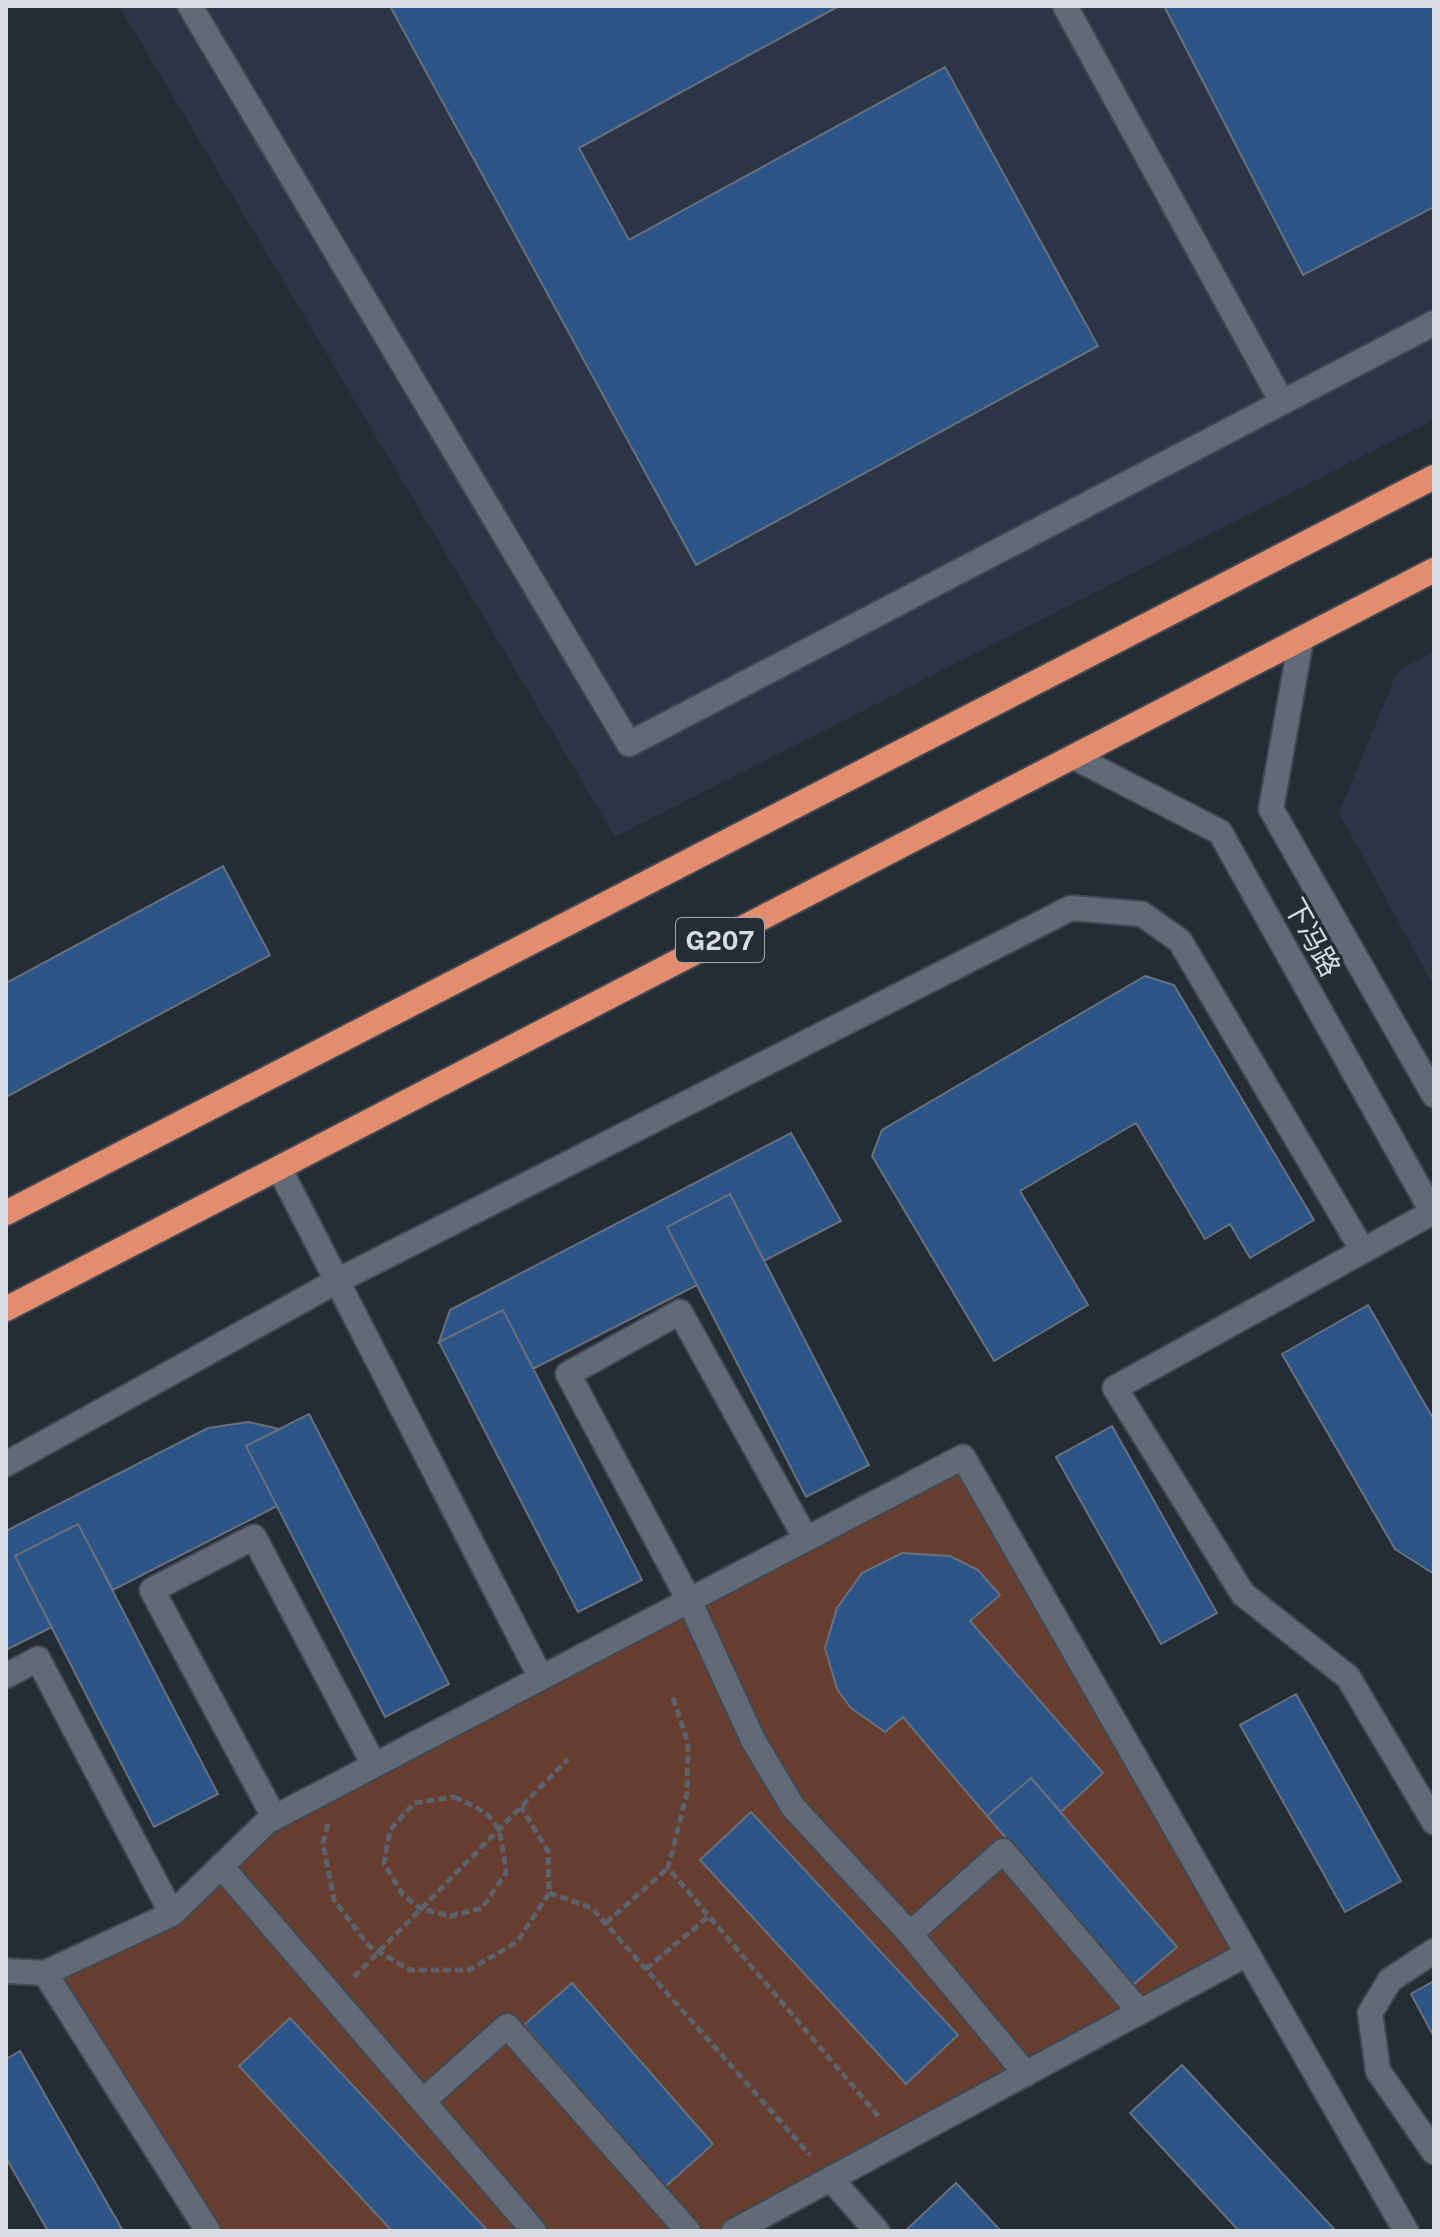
<svg xmlns="http://www.w3.org/2000/svg" width="1440" height="2237" font-family="'Public Sans','Noto Sans SC',sans-serif">
<rect width="100%" height="100%" fill="#242c36"/>
<path fill="#2b3545" d="M119 6H1434V420L615 837Z
M1434 651V987L1339 813 1397 672Z"/>
<path fill="#663d2e" d="M963 1457 1247 1954 734 2231H208L45 1973 172 1914 274 1817Z"/>
<path fill="#2d5487" stroke="#67707d" stroke-width="2" d="M390 6H839L579 148 629 240 945 67 1098 346 696 565Z
M1164 6H1434V207L1303 275Z
M223 866 270 955 6 1097V983Z
M1145 976 1174 985 1314 1220 1250 1258 1230 1224 1205 1239 1136 1123 1020 1191 1088 1305 994 1361 872 1156 882 1130Z
M791 1133 841 1221 764 1261 730 1194 667 1227 697 1285 533 1369 503 1310 439 1342 450 1310Z
M730 1194 869 1465 806 1497 667 1227Z
M1368 1305 1434 1420V1574L1395 1549 1282 1354Z
M503 1310 642 1580 578 1612 439 1342Z
M309 1414 449 1684 385 1717 246 1446Z
M248 1422 280 1429 246 1446 277 1506 113 1590 78 1524 15 1556 52 1627 6 1650V1531L208 1428Z
M1112 1426 1217 1613 1161 1644 1056 1457Z
M78 1524 218 1794 154 1827 15 1556Z
M902 1553 950 1556 978 1570 1000 1595 970 1621 1103 1773 1061 1812 1031 1778 987 1816 903 1717 885 1732 851 1708 837 1689 825 1648 837 1608 862 1573Z
M1296 1694 1401 1881 1345 1912 1240 1725Z
M1031 1778 1177 1947 1133 1985 987 1816Z
M751 1812 958 2035 906 2084 700 1860Z
M1434 1981V2037L1411 1994Z
M572 1983 713 2144 665 2187 524 2025Z
M290 2018 488 2231H392L239 2066Z
M20 2051 123 2231H48L6 2158V2059Z
M1182 2065 1336 2231H1239L1130 2113Z
M956 2183 1001 2231H905Z"/>
<g fill="none" stroke-linecap="round" stroke-linejoin="round">
<g stroke="#424851" stroke-width="28">
<path id="minor" d="M190 6 629 744 1434 323
M1065 6 1282 402
M1301 640 1271 809 1434 1095
M1074 757 1220 832 1434 1215
M279 1168 541 1678
M1433 1212 1115 1388 1243 1594 1348 1677 1434 1822
M6 1464 337 1281 1071 908 1142 914 1180 941 1363 1251
M806 1539 680 1312 568 1374 689 1600 753 1740 793 1807 910 1934
M6 1676 38 1659 172 1914
M274 1817 152 1590 254 1537 374 1765
M221 1866 534 2231
M1434 1951 1390 1980 1370 2013 1378 2071 1434 2152
M6 1971 45 1973 172 1914 268 1821 963 1457 1406 2231
M45 1973 208 2231
M1026 2074 910 1934 1003 1851 1140 2012
M423 2101 507 2026 688 2231
M831 2179 877 2231
M734 2231 1247 1954"/>
</g>
<g stroke="#424851" stroke-width="28">
<path id="highway" d="M6 1213 1434 477
M6 1309 1434 570"/>
</g>
<path stroke="#5b626b" stroke-width="5" stroke-dasharray="8 4" stroke-linecap="butt" d="M673 1698 688 1743 687 1793 668 1868 880 2118
M454 1797C502 1818 499 1823 506 1873L482 1908 451 1916 421 1909 403 1895 384 1863 390 1830 414 1803Z
M328 1824 323 1843 334 1900 369 1946 410 1970H469L517 1942 549 1893 548 1851 521 1807
M549 1893 592 1908 810 2155
M606 1923 668 1868
M646 1969 709 1916
M354 1977 568 1759"/>
<use href="#minor" stroke="#616a76" stroke-width="24"/>
<use href="#highway" stroke="#e28d6e" stroke-width="24"/>
</g>
<g text-anchor="middle" dominant-baseline="central" stroke-width="7" stroke-linejoin="round" paint-order="stroke">
<rect fill="#242c36" stroke="#a2a8b0" stroke-width="2" x="676" y="918" width="88" height="44" rx="6"/>
<g font-size="26" font-weight="bold" fill="#d8dde4">
<text x="720" y="940">G207</text>
</g>
<g font-size="28" fill="#d8dde4" stroke="#242c36">
<text transform="translate(1313 937) rotate(61)">下冯路</text>
</g>
</g>
<rect width="1440" height="2237" fill="none" stroke="#d8dde4" stroke-width="16"/>
</svg>
